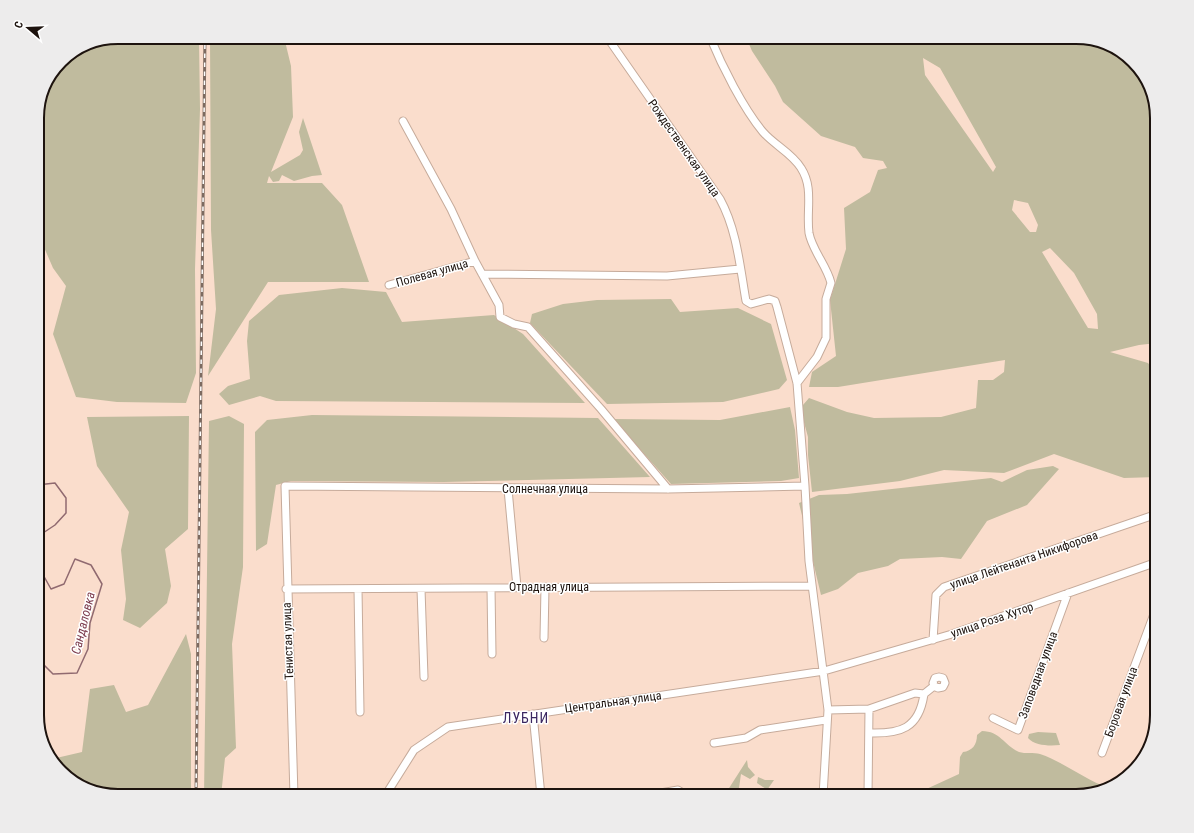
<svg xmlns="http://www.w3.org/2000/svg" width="1194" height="833" font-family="'Roboto Condensed',sans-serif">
<rect width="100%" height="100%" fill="#faddcc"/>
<path fill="#c0bb9e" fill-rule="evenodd" d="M118 37H199L200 109 195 269 196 373 186 403 117 402 76 397 53 334 66 286 53 268 37 231V113L45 83 61 61 88 43Z
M210 37H284L291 66 293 117 271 172 300 155 303 150 299 132 303 118 322 175 312 176 294 181 282 175 279 181 273 182 269 176 267 183H322L342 205 369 282H268L208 376 216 309 211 230Z
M746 37H1075L1121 51 1148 82 1157 118V343L1139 345 1110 352 1148 363 1157 375V477L1124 478 1054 454 1004 473 944 470 900 481 812 492 808 455V437L802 415 803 405 809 398 847 412 874 418 941 417 976 408 978 380H993L1004 372 1005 360 838 387H809L812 372 836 356 830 300 846 249 844 208 870 192 878 170 887 168 883 161 863 158 855 147 821 136 783 102 775 86 752 51ZM923 58 940 68 996 167 993 172 925 75ZM1014 200 1028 203 1038 225 1036 232H1030L1012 210ZM1050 248 1074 273 1097 314 1098 329 1088 328 1042 252Z
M342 288 386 292 402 322 494 315 523 334 585 403 276 401 260 396 229 405 219 394 228 386 250 379 247 341 249 321 279 295Z
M671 299 680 312 738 308 771 324 787 380 779 389 723 402 607 404 530 323 532 314 563 304 597 300Z
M790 407 795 430 799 478 781 481 671 484 613 419 720 420Z
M312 415 598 418 650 477 444 482 291 481 276 485 267 544 256 551 255 432 267 420Z
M189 416 188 529 165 549 171 586 167 603 140 628 123 620 126 599 121 550 129 512 97 466 87 417Z
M229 416 244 424 243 567 232 644 236 748 225 758 221 796H204L209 421Z
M1053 466 1059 469 1027 505 987 521 961 559 942 557 900 559 888 566 858 573 838 589 821 595 799 503 819 495 847 494 991 478 1002 482 1027 470Z
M186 634 191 654V796H118L73 782 52 759 82 752 90 689 114 685 126 712 148 705Z
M982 731C1000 731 1005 746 1019 752 1025 754 1034 752 1040 754 1064 762 1085 780 1109 788L1076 796H917L922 791 959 774 960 757 963 752C972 751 977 745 977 735Z
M1038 732 1056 733 1060 745C1050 746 1035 746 1028 738L1029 734Z
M747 760 748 767 755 775 750 779 741 774 739 788 742 796H724Z
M758 777 765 780H774L763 796H758L766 789 757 783Z"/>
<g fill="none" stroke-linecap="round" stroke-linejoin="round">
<path stroke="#906a70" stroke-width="1.5" d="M37 485 55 483 66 498V513L55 525 37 537
M37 564 51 589 64 584 75 559 91 565 102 584 90 623 88 649 77 673 53 674 43 664 37 651"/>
<g stroke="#c6ab9b" stroke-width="9">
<path id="minor" d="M607 37 720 199C737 230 740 267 746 301L751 304 769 299 775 301 777 307 797 383 805 486 809 561 828 710 823 796
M710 37C722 66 743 108 763 132 774 145 792 153 801 168 814 188 806 210 809 233 812 250 827 266 831 283L826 299V338L817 357 797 383
M403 121 451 209 475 261 499 305 500 317 514 324 528 327 601 409 668 489
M482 274 667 276 740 269
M389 285 475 261
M508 489 517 587
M491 588 492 654
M286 589 812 586
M358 589 360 712
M421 589 424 677
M544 638 545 587
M933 640 936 595 944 587 1157 514
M828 710 869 709 915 693 924 694 934 686 938 688 943 687 945 683 943 678 939 677 935 678 933 683 934 686
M533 714 541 796
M993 718 1018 730 1068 593
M869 733C900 734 919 729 924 694
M714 743 746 738 760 730 826 720
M1102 753 1157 606
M294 796 285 486 668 489 805 486
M385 796 414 750 448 727 824 671 952 634 1157 562
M643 796 678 790 688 796
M868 796 869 709"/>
</g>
<use href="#minor" stroke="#fff" stroke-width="7"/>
<g stroke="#7c6a60" stroke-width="3">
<path id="rail" d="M196 796 205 37"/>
</g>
<use href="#rail" stroke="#fff" stroke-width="1.5" stroke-dasharray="4.5" stroke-linecap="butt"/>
</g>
<g text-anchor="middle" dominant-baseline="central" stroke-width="3" stroke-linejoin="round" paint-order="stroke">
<g font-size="12" fill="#1d130e" stroke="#fff">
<text transform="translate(684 148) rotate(55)">Рождественская улица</text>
<text transform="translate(432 273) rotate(-16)">Полевая улица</text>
<text x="545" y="489">Солнечная улица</text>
<text transform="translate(1024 560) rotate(-19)">улица Лейтенанта Никифорова</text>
<text x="549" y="587">Отрадная улица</text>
<text transform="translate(992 620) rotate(-19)">улица Роза Хутор</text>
<text transform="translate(288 641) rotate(-92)">Тенистая улица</text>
<text transform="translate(1038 675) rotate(-70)">Заповедная улица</text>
<text transform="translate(613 702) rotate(-8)">Центральная улица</text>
<text transform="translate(1121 702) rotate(-70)">Боровая улица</text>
</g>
<g font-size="13" font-style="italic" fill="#7d3d4e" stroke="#fff">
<text transform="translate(83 623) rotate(-76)">Сандаловка</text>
</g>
<g font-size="14" letter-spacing="1" fill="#3a2661" stroke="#fff">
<text x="526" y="718">ЛУБНИ</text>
</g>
</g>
<path d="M0 0H1194V833H0ZM118 44H1076A74 74 0 0 1 1150 118V715A74 74 0 0 1 1076 789H118A74 74 0 0 1 44 715V118A74 74 0 0 1 118 44Z" fill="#edecec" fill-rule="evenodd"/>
<path fill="none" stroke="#1d130e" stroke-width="2" d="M118 44H1076A74 74 0 0 1 1150 118V715A74 74 0 0 1 1076 789H118A74 74 0 0 1 44 715V118A74 74 0 0 1 118 44Z"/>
<g transform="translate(28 28) rotate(289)" stroke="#ffffff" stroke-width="3" paint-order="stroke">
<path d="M0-3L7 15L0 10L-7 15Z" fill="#1d130e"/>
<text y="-6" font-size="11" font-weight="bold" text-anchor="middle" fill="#1d130e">С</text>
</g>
</svg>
